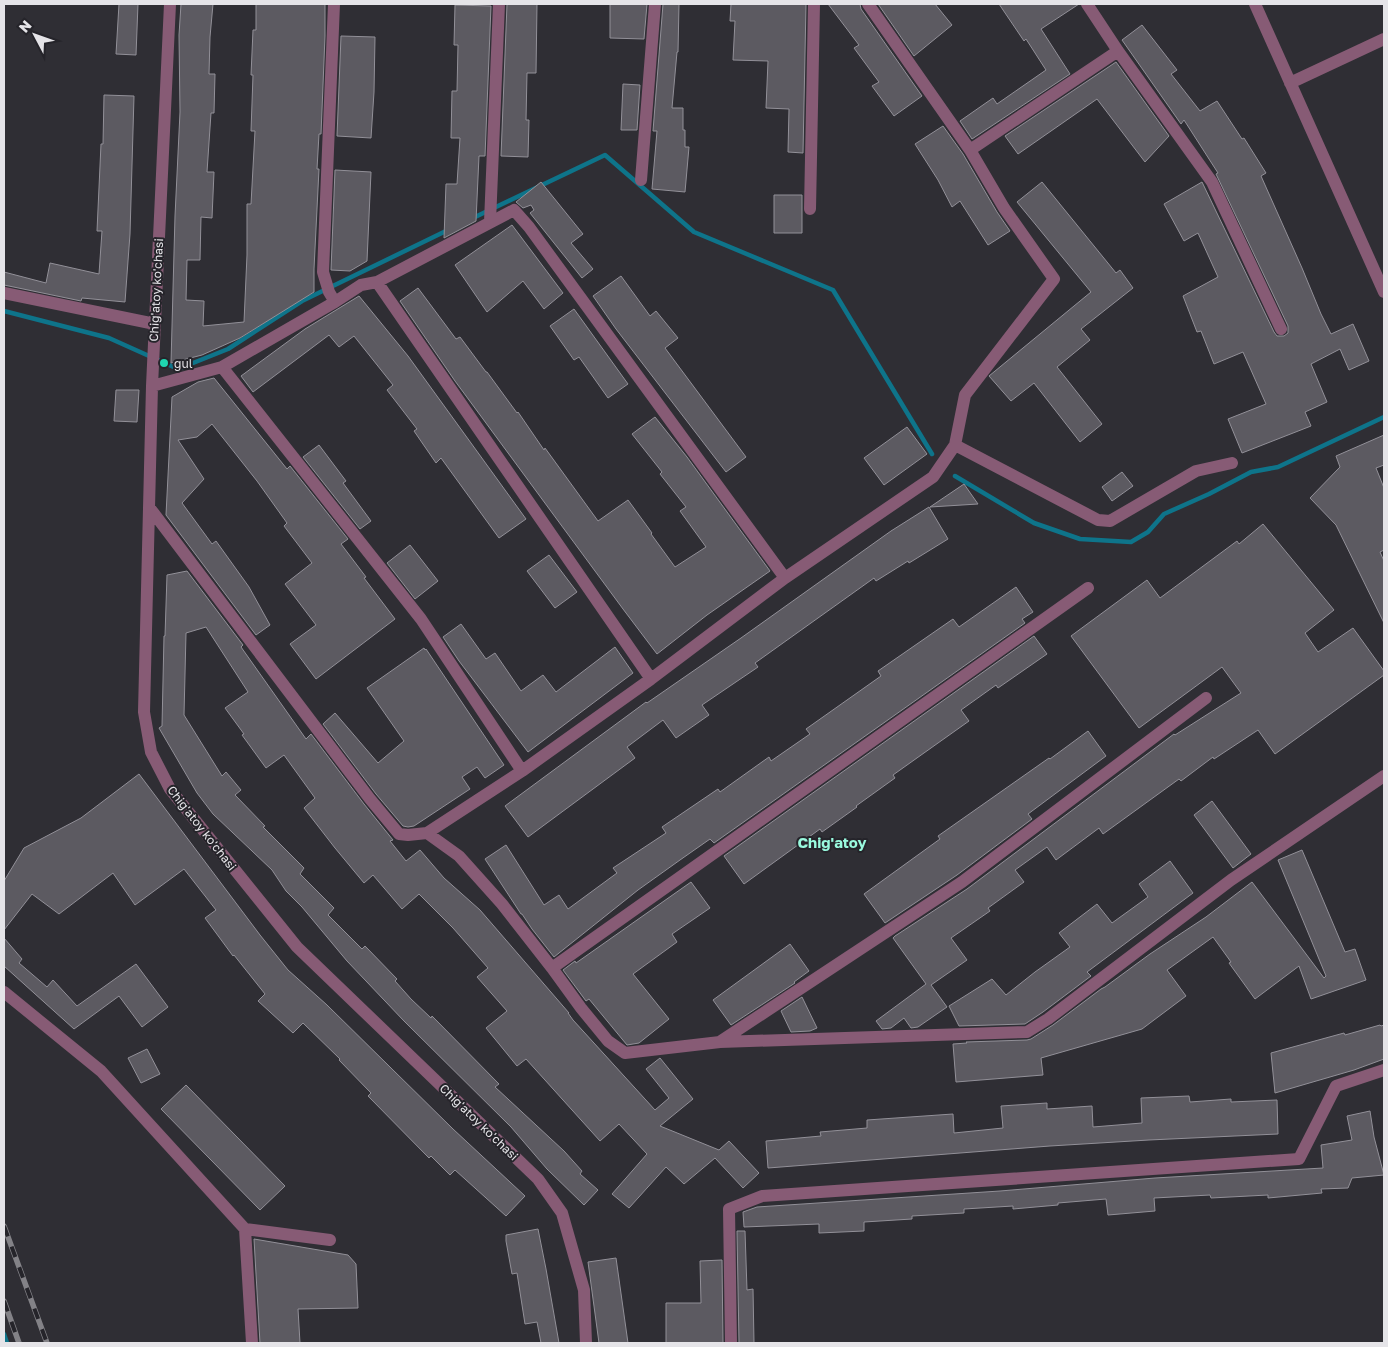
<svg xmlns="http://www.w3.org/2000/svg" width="1388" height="1347" font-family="'Golos Text',sans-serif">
<rect width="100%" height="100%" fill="#2f2e34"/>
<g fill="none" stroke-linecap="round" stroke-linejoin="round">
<path stroke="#0e748a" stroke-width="4.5" d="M473 218 605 155 694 232 833 290 932 454
M4 311 109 338 178 369 228 349 302 301 448 230
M955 476 1034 523 1080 539 1131 542 1148 532 1164 514 1209 494 1251 472 1278 467 1384 417
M4 1334 7 1343"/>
</g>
<path fill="#5c5a61" stroke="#929098" d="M119 4H138L136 55 116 54Z
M181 4H213L210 37 209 74H215L214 113H211L207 172H214L212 218 201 217 200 260H187L186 300 204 301 203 326 244 322 247 255V204H251L255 131H251L253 75H251L253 30H256V4H325V36L321 134H319L317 169H319L314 269V292L240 338 202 355 171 363 175 216 180 112 179 35Z
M507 4H537L536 73H527L526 120H529L528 157 501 156Z
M610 4H647L644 39 610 38Z
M663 4H679L678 52H677L672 108H683V130H685V147H689L685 192 652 189 657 131H653Z
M731 4H806L803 153 788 152 789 109 766 108 768 61 733 60 735 21H730Z
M828 4H860L861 9 922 96 894 116 872 86 879 82 854 48 859 45Z
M878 4H935L952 25 914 56Z
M999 4H1079L1041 29 1070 74 972 139 960 121 993 98 997 104 1046 70 1026 39 1024 41Z
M455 5 491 6 485 156H479L476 221 444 238 446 184H457L460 138H451L452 91H457L458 45H454Z
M1142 25 1177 70 1171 74 1200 111 1217 101 1242 139 1244 138 1266 173 1261 176 1302 268 1321 314 1331 334 1353 324 1369 361 1349 370 1340 349 1311 364 1327 402 1305 412 1311 426 1242 453 1228 419 1266 404 1243 352 1214 364 1201 331 1197 332 1183 296 1218 277 1198 233 1184 241 1164 204 1202 182 1274 332 1277 336H1284L1288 333V326L1216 174 1218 173 1184 120 1181 124 1122 40Z
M341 36 375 37 374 92 371 138 337 136Z
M1116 62 1169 136 1145 162 1097 99 1018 154 1005 136Z
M623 84 640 85 637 130H621Z
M104 95 134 96 130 234 125 302 82 298 81 301 4 285V272L46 283 50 263 99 274 102 231H97L101 144H103Z
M943 126 963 154 997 212 1010 231 988 245 960 201 952 207 938 180 915 144Z
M335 170 371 172 367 261 350 271 331 270Z
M541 182 583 234 571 243 593 269 582 278 530 213 534 210 531 205 523 208 516 202Z
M1042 182 1116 273 1120 270 1133 288 1081 329 1090 340 1057 367 1102 424 1080 442 1034 383 1011 401 989 376 1091 292 1017 202Z
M774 195H802V233H774Z
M512 225 563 293 544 309 523 281 487 312 455 265Z
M621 276 650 316 656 311 678 338 665 348 746 457 726 472 616 329 593 296Z
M418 288 456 339 460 337 486 372H487L517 413 518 412 544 450 545 448 598 521 628 500 652 533 651 534 675 567 706 547 680 511 686 507 660 474 662 472 632 434 655 417 687 457 770 571 707 615 657 654 623 609 455 381 400 301Z
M359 296 408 356 526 519 499 538 441 458 436 463 414 431 417 429 387 390 393 385 354 336 339 347 329 335 253 392 241 376 305 329Z
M574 309 628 384 608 398 579 357 574 360 550 326Z
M214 378 287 469 290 466 348 539 341 544 366 577 364 578 395 619 316 679 290 644 316 625 285 584 312 563 284 526 287 523 257 481 212 424 197 437 178 440 204 479 182 503 212 544 216 541 249 587 270 625 256 635 166 515 172 397 198 382Z
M116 390H139L137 422 114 421Z
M907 427 927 454 884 485 864 458Z
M1384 435V465L1376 468 1384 488V550L1380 552 1384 561V623L1336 525 1310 498 1340 467 1336 456Z
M319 445 346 481 343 483 371 521 360 529 303 457Z
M1122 472 1133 486 1112 501 1102 487Z
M964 484 978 504 930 507Z
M929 507 948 539 909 563 908 561 876 581 874 578 755 663 758 667 702 705 709 715 676 738 663 720 627 747 635 758 528 837 505 806 646 702 647 703 741 638 891 531Z
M1263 524 1334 610 1305 633 1318 652 1353 628 1384 671V675L1275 754 1258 730 1214 759 1213 757 1181 781 1179 779 1103 834 1099 828 1056 860 1047 847 1015 870 1024 882 988 908 990 911 951 938 967 960 931 985 947 1007 918 1027 911 1028 904 1018 891 1028 882 1029 876 1021 926 984 893 938 895 936 967 889 1174 734 1175 735 1241 693 1222 667 1139 728 1071 636 1147 580 1160 598 1237 541 1239 544Z
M410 545 438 581 415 599 387 563Z
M549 555 577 592 555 608 527 571Z
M187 571 243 645 241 647 306 739 311 734 364 804 393 840 390 841 406 861 420 850 444 878 480 910 569 1013H568L573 1020 655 1110 669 1098 646 1069 660 1058 693 1099 660 1126 719 1150 729 1141 759 1173 743 1188 715 1158 684 1184 666 1167 629 1208 612 1194 647 1154 619 1124 600 1141 526 1059 517 1066 486 1028 507 1011 477 977 488 968 453 928 419 894 402 909 373 875 364 883 335 848 304 808 315 798 284 755 266 768 242 735 244 734 225 708 248 692 206 627 186 633 184 715 222 776 226 772 241 790 235 795 265 826 263 827 304 868 300 874 334 908 328 915 362 949 365 946 397 979 395 981 411 999 431 1018 432 1016 499 1084 495 1087 564 1151 582 1171 580 1174 598 1190 584 1205 547 1169 511 1127 404 1021 347 961 302 907 286 891 272 870 213 814 197 793 159 728 162 726 164 636H165L167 575Z
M1016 587 1033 612 1022 619 1025 623 714 843 710 839 680 860 638 890 554 957 532 929 522 914H521L485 859 506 845 544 905 559 895 568 909 617 873 613 868 666 833 662 827 718 789 720 792 769 757 771 761 810 734 806 729 881 676 878 671 953 619 959 627Z
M461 624 486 659 495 653 521 691 543 675 556 692 615 647 633 673 528 752 459 661 443 637Z
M1034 636 1047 654 998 688 996 685 961 710 969 721 893 775 895 778 856 806 857 807 822 832 820 829 744 884 724 856Z
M424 648 425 650 426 649 504 765 485 778 477 767 462 777 470 789 414 826 408 827 403 826 376 794 323 724 335 713 378 763 404 741 367 688Z
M1088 731 1106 756 1028 814 1032 819 957 875 885 923 864 894 940 839 938 836 1049 758 1050 759Z
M139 774 260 935 288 970 327 1005 453 1129 525 1196 506 1216 455 1170 450 1175 431 1156 429 1158 368 1096 371 1093 339 1060 340 1059 303 1023 293 1033 258 1001 265 994 234 955 233 956 205 918 216 910 184 869 135 905 113 873 59 914 32 894 4 930V881L24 848 81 818Z
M1212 801 1251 854 1233 868 1194 815Z
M1302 850 1345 952 1355 949 1366 980 1311 999 1299 966 1255 999 1229 963 1231 962 1213 937 1167 970 1186 996 1142 1029 1041 1058 1043 1075 956 1082 953 1044 967 1043 966 1042 1027 1040 1031 1039 1053 1025 1101 989 1105 987 1150 954 1206 917 1252 882 1324 978 1326 976 1278 860Z
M1170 861 1193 893 1087 972 1091 976 1043 1012 1025 1024 959 1026 949 1006 992 979 1006 995 1035 972 1070 947 1059 933 1097 904 1112 923 1148 897 1139 884Z
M691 882 710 908 672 934 677 942 633 974 669 1019 639 1043 627 1045 589 999 586 1001 563 970 575 961 576 963Z
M4 938 22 959 19 963 47 987 53 980 77 1006 136 964 168 1007 142 1027 119 996 74 1029 4 966Z
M790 944 809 971 794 982 795 983 731 1025 713 1000Z
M802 997 817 1028 810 1031 791 1032 781 1011Z
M1380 1025 1381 1026 1384 1025V1059L1354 1070 1275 1093 1271 1053 1344 1033 1345 1035Z
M147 1049 160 1074 141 1083 128 1058Z
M186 1085 285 1186 260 1210 161 1109Z
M1189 1096 1190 1102 1231 1099V1102L1277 1100 1278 1134 1149 1140 1050 1146 768 1168 766 1141 821 1136 820 1132 867 1128V1120L953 1114 954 1133 1003 1128 1001 1106 1047 1103V1109L1092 1106 1093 1127 1142 1123 1141 1098Z
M1370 1111 1374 1137 1384 1175 1352 1178 1348 1188 1321 1189 1322 1193 1268 1198V1195L1211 1198 1210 1195 1154 1198 1155 1211 1108 1215 1106 1199 1058 1203V1205L1013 1209V1206L964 1209V1213L912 1216V1219L864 1222V1231L819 1233V1224L744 1227 743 1212 757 1207 1000 1191 1155 1178 1323 1168 1321 1145 1352 1140 1347 1116Z
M538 1229 546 1269 559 1343H541L537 1322 525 1324 517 1273 512 1274 506 1241V1235Z
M737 1231H745L747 1290 753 1289 754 1343H739Z
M254 1239 348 1255 356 1264 358 1308 298 1309 300 1343H260Z
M616 1258 628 1343H599L588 1262Z
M722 1260 723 1343H666V1303H701L700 1261Z"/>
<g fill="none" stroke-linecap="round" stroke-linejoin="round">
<path stroke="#875b75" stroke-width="12" d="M170 4 152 386 144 712 151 752 170 789 297 947 538 1179 562 1213 584 1290 586 1343
M334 4 323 272 329 292 335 302
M1087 4 1118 51 1212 182 1281 329
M1255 4 1384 292
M1290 83 1384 39
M970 150 1118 51
M641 180 655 4
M810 209 814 4
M490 222 499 4
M377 282 651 679
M4 293 155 324
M222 367 421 619 522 771
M152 386 222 367 335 302 361 285 377 282 514 210 529 227 785 578
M955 445 1098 520 1110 521 1196 471 1232 463
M149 507 370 799 399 834 408 835 427 833 459 856 502 904 552 968 581 1008 608 1041 625 1053 720 1042 1027 1032 1048 1019 1231 880 1384 776
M427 833 522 771 651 679 785 578 933 477 955 445 965 395 1054 279 1004 208 970 150 868 4
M552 968 1088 588
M4 992 101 1071 245 1229 252 1343
M721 1041 962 882 1206 698
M245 1229 330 1240
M731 1343 729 1209 762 1196 1299 1159 1336 1086 1384 1070"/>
<g stroke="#838287" stroke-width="5.5">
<path id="rail" d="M4 1226 47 1343
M4 1301 19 1343"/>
</g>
<use href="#rail" stroke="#25242a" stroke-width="4" stroke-dasharray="11" stroke-linecap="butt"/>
</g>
<circle fill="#1fd5b0" stroke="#25242a" stroke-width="2" cx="164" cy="363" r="5"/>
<g text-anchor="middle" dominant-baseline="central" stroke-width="4" stroke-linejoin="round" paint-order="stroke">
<g font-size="12" fill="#e5e4e8" stroke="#25242a">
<text transform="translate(156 290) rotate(-87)">Chig'atoy ko'chasi</text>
<text transform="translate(202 828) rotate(52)">Chig'atoy ko'chasi</text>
<text transform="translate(479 1122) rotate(44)">Chig'atoy ko'chasi</text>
</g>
<g font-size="12" fill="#e5e4e8" stroke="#25242a" text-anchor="start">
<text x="174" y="363">gul</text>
</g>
<g font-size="15" font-weight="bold" fill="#99fade" stroke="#25242a">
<text x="832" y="842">Chig'atoy</text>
</g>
</g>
<rect width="1388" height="1347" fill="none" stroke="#e5e4e8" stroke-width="10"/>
<g transform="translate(35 35) rotate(311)" stroke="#25242a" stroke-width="4" paint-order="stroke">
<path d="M0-4L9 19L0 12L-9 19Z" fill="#e5e4e8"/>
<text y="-8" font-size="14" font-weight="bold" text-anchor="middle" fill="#e5e4e8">N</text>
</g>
</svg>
